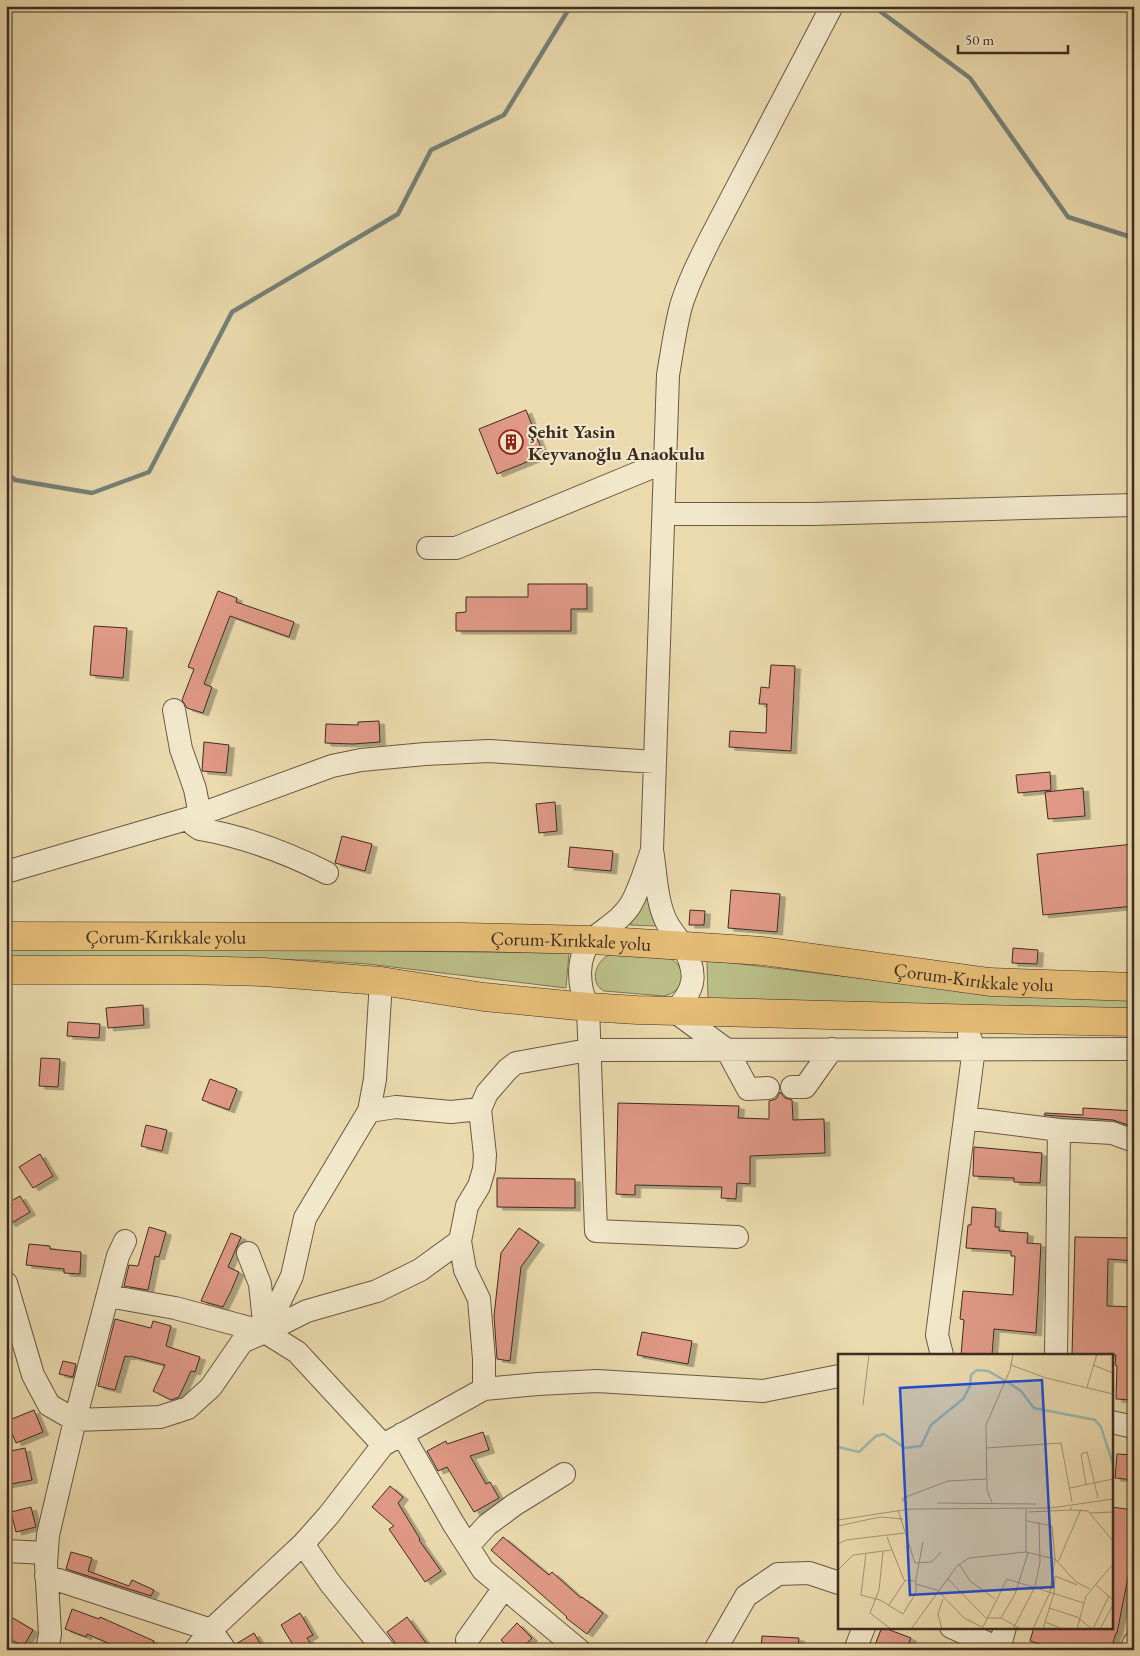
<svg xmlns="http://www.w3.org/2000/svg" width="1140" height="1656" font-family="'EB Garamond',serif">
<defs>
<filter id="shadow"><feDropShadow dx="5.5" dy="3" stdDeviation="0" flood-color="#0004"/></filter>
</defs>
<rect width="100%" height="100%" fill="#eadaad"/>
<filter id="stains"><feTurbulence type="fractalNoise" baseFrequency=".004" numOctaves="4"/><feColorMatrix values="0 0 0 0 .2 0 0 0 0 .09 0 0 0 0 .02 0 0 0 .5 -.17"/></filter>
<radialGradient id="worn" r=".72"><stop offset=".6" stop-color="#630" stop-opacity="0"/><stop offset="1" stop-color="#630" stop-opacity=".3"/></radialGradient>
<path fill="#bbbe87" stroke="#7c7554" d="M650 873 656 926 630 925Z
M6 947 569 953 566 988 368 964 309 960 6 958Z
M613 954 667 957C688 965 687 991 664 996L604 991C588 983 596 957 613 954Z
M707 960 875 980 1134 997V1009L708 999Z"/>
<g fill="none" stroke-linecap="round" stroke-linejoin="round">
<path stroke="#758178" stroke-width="4.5" d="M873 6 970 78 1068 217 1134 238
M6 472 15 480 92 493 149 472 232 312 398 214 431 150 504 115 567 12V6"/>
</g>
<path fill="#df9986" stroke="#3e2c21" filter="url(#shadow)" d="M526 410 544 455 497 474 479 429Z
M528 584H587V609H571V631H456V613L466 612V597H528Z
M218 591 237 598 236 602 294 622 289 637 230 616 204 684 212 687 203 713 187 708 182 700 194 669 188 667Z
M94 626 127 628 123 678 90 675Z
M771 665 795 666 791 751 729 747 730 731 766 733 767 704H759L761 687 769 688Z
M379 721 380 742 353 744 325 743 326 724 358 725V722Z
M204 742 229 745 226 773 202 771Z
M1050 772 1051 790 1018 793 1016 775Z
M1083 788 1085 816 1048 819 1045 792Z
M555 802 557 831 539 833 536 804Z
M342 836 372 844 365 871 335 863Z
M1134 844V906L1043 915 1037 854Z
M570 847 613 851 611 871 568 867Z
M731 890 780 894 777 932 728 928Z
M690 910 705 911 704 925H689Z
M1013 948 1038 950 1037 964 1012 963Z
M143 1005 144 1025 108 1028 106 1008Z
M68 1022 100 1024 99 1038 67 1036Z
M41 1058 60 1059 58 1087 39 1086Z
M210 1079 237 1089 229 1110 202 1100Z
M780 1092 785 1098 792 1100 793 1120 824 1119 825 1153 750 1156V1184L737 1183 736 1199 721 1198 722 1187 635 1185V1195L616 1194 618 1103 739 1106 738 1118 769 1119V1101L776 1099Z
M1083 1108 1134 1111V1127L1113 1120 1044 1115 1045 1113 1083 1115Z
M146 1125 167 1130 162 1151 141 1146Z
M974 1147 1042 1153 1040 1183 1014 1182V1178L973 1176Z
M40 1154 53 1176 33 1188 19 1167Z
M497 1178 575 1179V1208L497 1207Z
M20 1196 30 1212 10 1224 6 1217V1204Z
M972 1207 996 1209 995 1227H999V1231L1028 1233 1027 1243 1041 1244 1036 1333 994 1329 992 1355H961L964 1320 960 1319 963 1291 1013 1295 1015 1256H1011V1251L966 1248 968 1225H971Z
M149 1227 166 1232 159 1257 155 1256 148 1290 124 1286 129 1265 138 1266Z
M519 1228 539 1242 521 1267 510 1361 497 1359 494 1316 501 1253Z
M231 1233 241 1237 228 1267 239 1272 231 1291 223 1307 201 1301Z
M1075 1237 1134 1238V1261L1108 1259 1107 1306 1134 1307V1400L1116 1399 1117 1366 1115 1365 1116 1355H1072Z
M29 1244 50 1246V1249L81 1252 80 1274 64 1273V1269L26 1265Z
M115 1319 151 1328 153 1321 171 1326 166 1346 200 1357 195 1372 191 1371 179 1397 171 1400 153 1391 165 1365 130 1356 129 1357 125 1356 115 1390 98 1386Z
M642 1332 692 1341 688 1364 637 1355Z
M63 1361 76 1364 73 1377 59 1374Z
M34 1410 43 1432 16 1443 7 1421Z
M483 1432 489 1450 470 1456 486 1484 490 1482 499 1498 474 1512 447 1467 438 1471 427 1451 446 1441 447 1444Z
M25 1448 32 1480 6 1485V1452Z
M1117 1454 1134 1455V1480L1115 1478Z
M390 1486 403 1497 398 1503 420 1539 419 1540 441 1571 425 1582 389 1529 394 1526 372 1507Z
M31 1507 36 1527 16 1532 11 1512Z
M1111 1507 1134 1510V1563L1131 1562 1117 1633H1116L1111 1650H1050L1051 1647 1030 1641 1034 1627H1111Z
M503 1537 549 1575 552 1572 581 1598 582 1597 603 1613 587 1634 566 1618 567 1617 491 1550Z
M71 1552 92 1558 88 1571 129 1586 132 1580 154 1590 151 1596 66 1569Z
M72 1609 99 1619 100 1617 154 1641 151 1650H124L87 1634 86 1637 65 1629Z
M300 1613 313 1635 307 1638 315 1650H296L281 1625Z
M407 1617 431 1650H400L395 1643 387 1632Z
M13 1618 33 1630 23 1647 6 1636V1628Z
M517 1623 532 1638 521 1650H511L501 1640Z
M882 1627 911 1638 906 1650H873Z
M254 1633 264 1650H238L236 1644Z
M762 1636 799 1638 798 1650H761Z"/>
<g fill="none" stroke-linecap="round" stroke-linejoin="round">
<g stroke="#695844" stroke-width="24">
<path id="minor" d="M664 514H813L1134 505
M428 548H456L650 468 664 466
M174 710 181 749 195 789 200 815
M190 818 194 825 200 829C245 837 286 852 327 873
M651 853C645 870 640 888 631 904 622 919 607 927 594 938 575 955 578 987 588 1007L596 1231 737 1237
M6 872 190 818 332 766 361 760 425 754 489 751 655 762
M792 1087H805L832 1049
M768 1088 748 1089 727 1050 674 1011C697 989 698 971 681 943 676 936 670 929 666 921 656 900 656 873 652 850L668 375C672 352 675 329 681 306 688 283 699 261 710 239L832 6
M369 1111 375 1079 381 981
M965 1118 1059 1130 1112 1133 1134 1141
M460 1241 465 1270 479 1299 484 1359V1389
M248 1253 260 1284 265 1332 297 1352 383 1445
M6 1283 33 1375 49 1405 75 1420 160 1417 188 1408 211 1387 242 1342 265 1332 292 1276 305 1218 369 1111 396 1107 451 1112 480 1109
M108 1296 175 1308 265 1332 307 1311 377 1291 420 1270 460 1241 467 1206 479 1186 484 1169 485 1155 480 1109 487 1093 508 1069 516 1063 588 1050 1134 1049
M942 1355 937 1335 974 1048 969 1035
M1056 1355 1059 1130
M1111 1422 1134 1427
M402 1434 453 1523 483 1570 579 1650
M303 1544 330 1583 384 1650
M468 1546 487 1525 514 1505 564 1474
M6 1551 46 1553
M46 1576 211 1630 225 1650
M951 1627 1003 1650
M467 1640 504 1588
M47 1650 50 1634 46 1564 48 1535 75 1420 118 1256 125 1241
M195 1650 211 1630 303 1544 328 1516 383 1445 484 1389 538 1384 597 1381 763 1391 839 1376
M715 1650 746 1596 778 1574 809 1573 839 1583
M855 1650 864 1627
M999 1650 1005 1627
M1131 1650 1134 1643"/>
</g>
<g stroke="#3e2c21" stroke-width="29">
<g id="highway">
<path id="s1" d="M6 936 463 937 592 940 763 951 990 982 1134 987"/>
<path d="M6 970H184L263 972 381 981 484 997 588 1007 637 1010 982 1019 1134 1022"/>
</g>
</g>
<use href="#minor" stroke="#f1e7ca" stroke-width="22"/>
<use href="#highway" stroke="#e5bd76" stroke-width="28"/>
</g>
<defs>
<g id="building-ring" transform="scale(1.25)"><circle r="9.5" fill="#f1e7ca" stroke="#8f2418" stroke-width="1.5"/><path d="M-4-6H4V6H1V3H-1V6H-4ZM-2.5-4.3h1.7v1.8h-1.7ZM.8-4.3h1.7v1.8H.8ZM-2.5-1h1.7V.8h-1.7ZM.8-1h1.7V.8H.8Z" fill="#8f2418"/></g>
</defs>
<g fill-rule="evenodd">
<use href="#building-ring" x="511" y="442"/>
</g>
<g text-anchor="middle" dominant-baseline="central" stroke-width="4" stroke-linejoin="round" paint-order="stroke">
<g font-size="19" font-weight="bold" fill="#3e2c21" stroke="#f1e7ca" text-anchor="start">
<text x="528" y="431">Şehit Yasin<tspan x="528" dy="22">Keyvanoğlu Anaokulu</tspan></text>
</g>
<g font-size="19" fill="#3e2c21" stroke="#f1e7ca">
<text stroke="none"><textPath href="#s1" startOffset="160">Çorum-Kırıkkale yolu</textPath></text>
<text stroke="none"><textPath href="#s1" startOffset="565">Çorum-Kırıkkale yolu</textPath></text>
<text stroke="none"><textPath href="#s1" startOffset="970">Çorum-Kırıkkale yolu</textPath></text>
</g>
</g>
<g transform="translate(838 1354)">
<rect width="275" height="275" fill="#eadaad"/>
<path fill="none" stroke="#9ab9b2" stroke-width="2.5" d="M0 93 21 98 38 82 46 80 67 94 83 92 93 71 125 45 132 32 133 21 139 16 150 17 171 29 183 37 196 54 257 66 263 73 275 110"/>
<path fill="none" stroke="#a59475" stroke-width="1" d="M173 11 208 24 275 40M255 11 275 19M249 33 259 0M25 51 31 0M148 94 223 89 234 148M248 131 243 100 249 98 260 144M232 134 275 125M65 148V144L110 127 148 125M99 149 198 150M154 149 149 136 148 71 172 16 175 0M233 153V156L250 157 275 187M188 155V198L217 205 238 228 252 235M60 156 77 209 94 208 103 198M190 158 233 156M252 159 275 158M0 166 72 155 213 154 275 145M189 167 214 172 217 205 212 238 195 275M0 172 42 163 65 165M49 183 66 226 77 227M0 190 8 186 66 179M45 198 41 236 32 259 53 275M28 199 23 241 42 246 65 260 78 239V225L85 188M220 208 243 155M121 210 132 227 157 245M0 216 15 201 53 196M110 225 148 264H163L183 275M78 230 99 236 126 264 144 273M258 231 275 246M51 251 67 227M211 254 239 263 254 275M163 264 177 240 190 199M207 268 225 275M73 275 119 212 131 204 188 198M104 275 100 260 105 245M144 275 169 225 246 249M175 275 197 233 202 208 201 168M205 275 216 239 217 222 239 231M239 275 248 242 275 210M255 275 271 242M262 275 275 251"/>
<path fill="#1d4ed8" fill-opacity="0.15" stroke="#1d4ed8" stroke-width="2.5" d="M204 26 215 233 72 241 62 34Z"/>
<rect width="275" height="275" fill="none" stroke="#3e2c21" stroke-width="2.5"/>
</g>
<rect width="1140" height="1656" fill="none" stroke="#eadaad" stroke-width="25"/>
<rect x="8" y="8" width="1125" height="1641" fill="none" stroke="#3e2c21" stroke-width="2.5"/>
<rect x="12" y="12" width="1115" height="1631" fill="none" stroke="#3e2c21"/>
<path d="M958 45v8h110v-8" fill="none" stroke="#3e2c21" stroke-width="2.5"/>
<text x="965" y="45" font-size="15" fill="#3e2c21" stroke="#f1e7ca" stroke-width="4" paint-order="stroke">50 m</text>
<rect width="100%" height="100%" filter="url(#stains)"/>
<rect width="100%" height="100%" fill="url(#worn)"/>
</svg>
